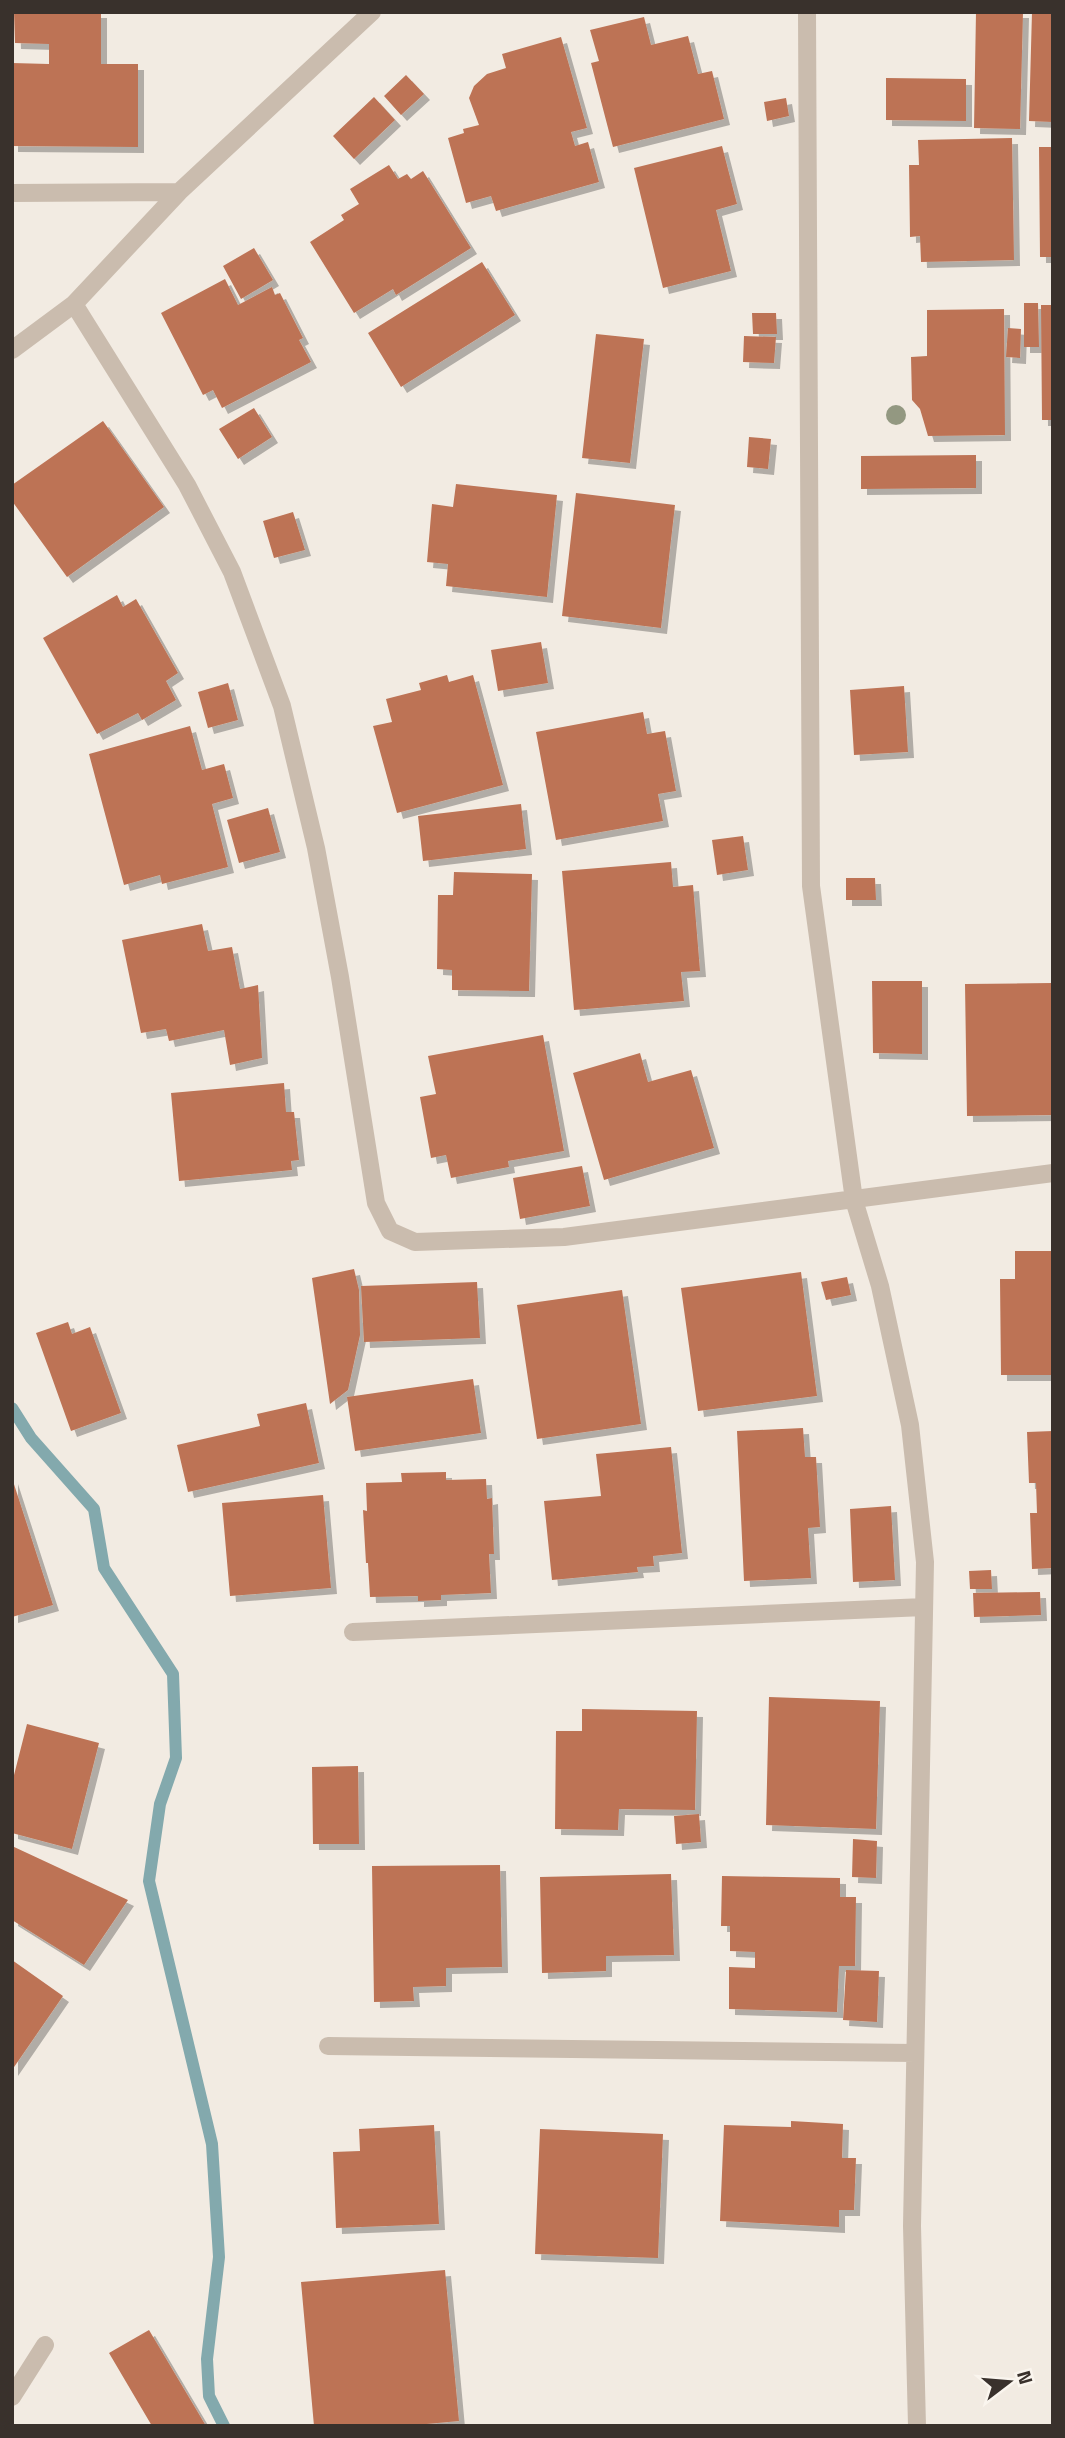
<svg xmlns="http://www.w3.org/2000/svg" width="1065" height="2438" font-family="'Titillium Web',sans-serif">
<defs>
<filter id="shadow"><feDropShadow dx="6" dy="6" stdDeviation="0" flood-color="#0004"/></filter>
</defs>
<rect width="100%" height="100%" fill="#f2ebe2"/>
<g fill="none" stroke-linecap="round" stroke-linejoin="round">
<path stroke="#83a9ad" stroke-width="12" d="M12 1408 31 1438 94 1509 104 1568 173 1674 176 1758 160 1804 149 1881 212 2144 219 2257 207 2359 209 2396 224 2426"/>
</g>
<path fill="#bd7355" filter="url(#shadow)" d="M14 12H101V64H138V147L12 146V63L49 64V44L15 43Z
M976 12H1023L1020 129 974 128Z
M1032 12H1053V122L1029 121Z
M644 17 651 45 688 36 698 74 712 71 724 119 613 147 591 63 599 61 590 30Z
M561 37 587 128 571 132 575 146 588 142 599 182 496 211 491 196 466 203 448 138 464 133 463 129 479 125 469 98 474 86 487 74 506 68 502 54Z
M406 75 424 94 401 115 384 96Z
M886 78 966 79V121L886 120Z
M374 97 395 120 354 159 333 136Z
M786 98 789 116 767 121 764 102Z
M1012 138 1014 260 921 262 920 236 910 237 909 165H919L918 140Z
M722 146 737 204 716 210 731 271 663 288 634 168Z
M1039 147H1053V257H1040Z
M389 165 398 179 407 174 411 179 423 171 471 248 396 295 393 289 354 313 310 242 344 220 341 215 359 204 350 189Z
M254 248 273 280 241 299 223 266Z
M482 262 515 315 401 387 368 333Z
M225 279 238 305 272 287 275 295 280 293 303 338 299 340 311 362 222 408 213 390 203 395 161 313Z
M1024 303H1038L1039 347H1024Z
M1041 305H1053V420H1042Z
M1004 309 1005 435 928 436 920 409 912 400 911 357 927 356V310Z
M752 313H776L777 334H753Z
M1008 328 1021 329 1020 358 1006 357Z
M596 334 644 339 630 463 582 458Z
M744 336 776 337 774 363 743 362Z
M254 408 272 437 238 459 219 429Z
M103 421 164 507 67 577 12 501V485Z
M749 437 771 439 768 469 747 467Z
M976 455V488L861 489V456Z
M456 484 557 495 547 597 446 586 448 564 427 562 432 504 453 507Z
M576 493 675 505 661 628 562 616Z
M293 512 305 550 274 558 263 521Z
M117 595 123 607 136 599 178 673 166 681 176 700 142 720 138 713 97 734 43 638Z
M541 642 548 683 498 691 491 650Z
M447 675 449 682 473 675 503 785 397 813 373 726 392 722 386 699 421 690 419 683Z
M228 683 238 720 208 728 198 692Z
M904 686 908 752 854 755 850 690Z
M643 712 647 734 665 731 676 791 658 794 663 821 556 840 536 732Z
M190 726 202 770 224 764 233 798 212 804 228 867 162 884 160 875 124 885 89 754Z
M521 804 526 849 423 861 418 816Z
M268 808 280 852 239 863 227 820Z
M743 836 748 870 717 875 712 840Z
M671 862 673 887 693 885 700 971 681 972 684 1001 574 1010 562 871Z
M454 872 532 874 529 991 452 990V970L437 969 438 895H453Z
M846 878H875L876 900H846Z
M202 924 208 951 232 947 240 989 258 985 262 1058 230 1065 224 1030 169 1041 166 1029 141 1033 122 940Z
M872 981H922V1054L873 1053Z
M1053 983V1115L967 1116 965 984Z
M543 1035 564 1151 508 1161 509 1167 451 1178 446 1155 431 1158 420 1097 436 1094 428 1056Z
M640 1053 648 1082 691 1070 714 1148 604 1180 573 1073Z
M284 1083 286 1112H294L299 1160 291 1161 292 1170 179 1181 171 1093Z
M582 1166 590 1206 520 1219 513 1178Z
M1015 1251H1053V1375H1001L1000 1279H1015Z
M354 1269 359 1290 360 1335 348 1390 330 1404 312 1278Z
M801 1272 817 1396 698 1411 681 1288Z
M847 1277 851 1295 826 1300 821 1282Z
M477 1282 480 1338 364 1342 361 1286Z
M622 1290 641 1424 537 1439 517 1305Z
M68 1322 72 1334 90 1327 121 1413 71 1431 36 1333Z
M473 1379 481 1433 355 1451 347 1397Z
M306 1403 319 1463 188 1492 177 1445 260 1426 257 1414Z
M803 1428 805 1457H816L820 1527 808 1528 811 1578 744 1581 737 1431Z
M1053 1431V1568L1032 1569 1030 1513H1037L1036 1483H1029L1027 1432Z
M671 1447 682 1553 653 1556 654 1566 637 1567 638 1572 552 1580 544 1501 601 1496 596 1454Z
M446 1472V1480L486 1479 487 1499 492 1498 494 1554H489L491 1593 441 1595V1600L418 1601V1596L370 1597 368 1563H366L363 1510 367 1511 366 1483 402 1482 401 1473Z
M12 1478 53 1605 12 1617Z
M323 1495 331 1588 230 1596 222 1503Z
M891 1506 895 1580 853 1582 850 1509Z
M991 1570 992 1589H970L969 1571Z
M1040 1592 1041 1615 974 1617 973 1593Z
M769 1697 880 1701 876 1829 766 1825Z
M582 1709 697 1711 695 1810 619 1809 618 1830 555 1829 556 1731H582Z
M27 1724 99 1743 72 1849 12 1833V1783Z
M358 1766 359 1844H313L312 1767Z
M699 1814 701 1842 676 1844 674 1816Z
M853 1839 877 1841 876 1878 852 1877Z
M12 1846 128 1900 84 1965 12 1920Z
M500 1865 502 1967 446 1968V1986L413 1987 414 2001 374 2002 372 1866Z
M671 1874 674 1955 606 1956V1971L542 1973 540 1877Z
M722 1876 840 1878V1897H856L855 1966H839L837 2012 729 2009V1967L755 1968V1952L730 1951V1926H721Z
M12 1960 63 1996 12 2070Z
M846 1970 879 1971 877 2022 843 2020Z
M791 2121 843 2124 842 2158H856L854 2210H839V2227L720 2221 724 2125 791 2127Z
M434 2125 439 2224 336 2228 333 2152 360 2151 359 2129Z
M540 2129 663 2134 658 2258 535 2254Z
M445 2270 459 2421 405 2426H314L301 2282Z
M149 2330 206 2426H152L109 2353Z"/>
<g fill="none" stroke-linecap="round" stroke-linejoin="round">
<path stroke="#cabcae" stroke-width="18" d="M807 12 811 886 854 1200 880 1286 910 1425 925 1562 912 2226 917 2426
M12 193 179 192
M74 304 187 485 232 572 282 706 316 848 340 977 376 1203 390 1231 415 1242 564 1237 1053 1173
M12 350 74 304 179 192 372 12
M353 1632 924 1607
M328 2046 915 2053
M12 2397 45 2345"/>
</g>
<circle fill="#939881" cx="896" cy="415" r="10"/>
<rect width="1065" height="2438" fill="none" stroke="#39312c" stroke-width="28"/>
<g transform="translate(1009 2382) rotate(74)" stroke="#faf5ee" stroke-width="5" paint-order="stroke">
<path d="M0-5L12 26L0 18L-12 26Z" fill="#39312c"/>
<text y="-10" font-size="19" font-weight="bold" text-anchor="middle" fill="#39312c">N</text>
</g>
</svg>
